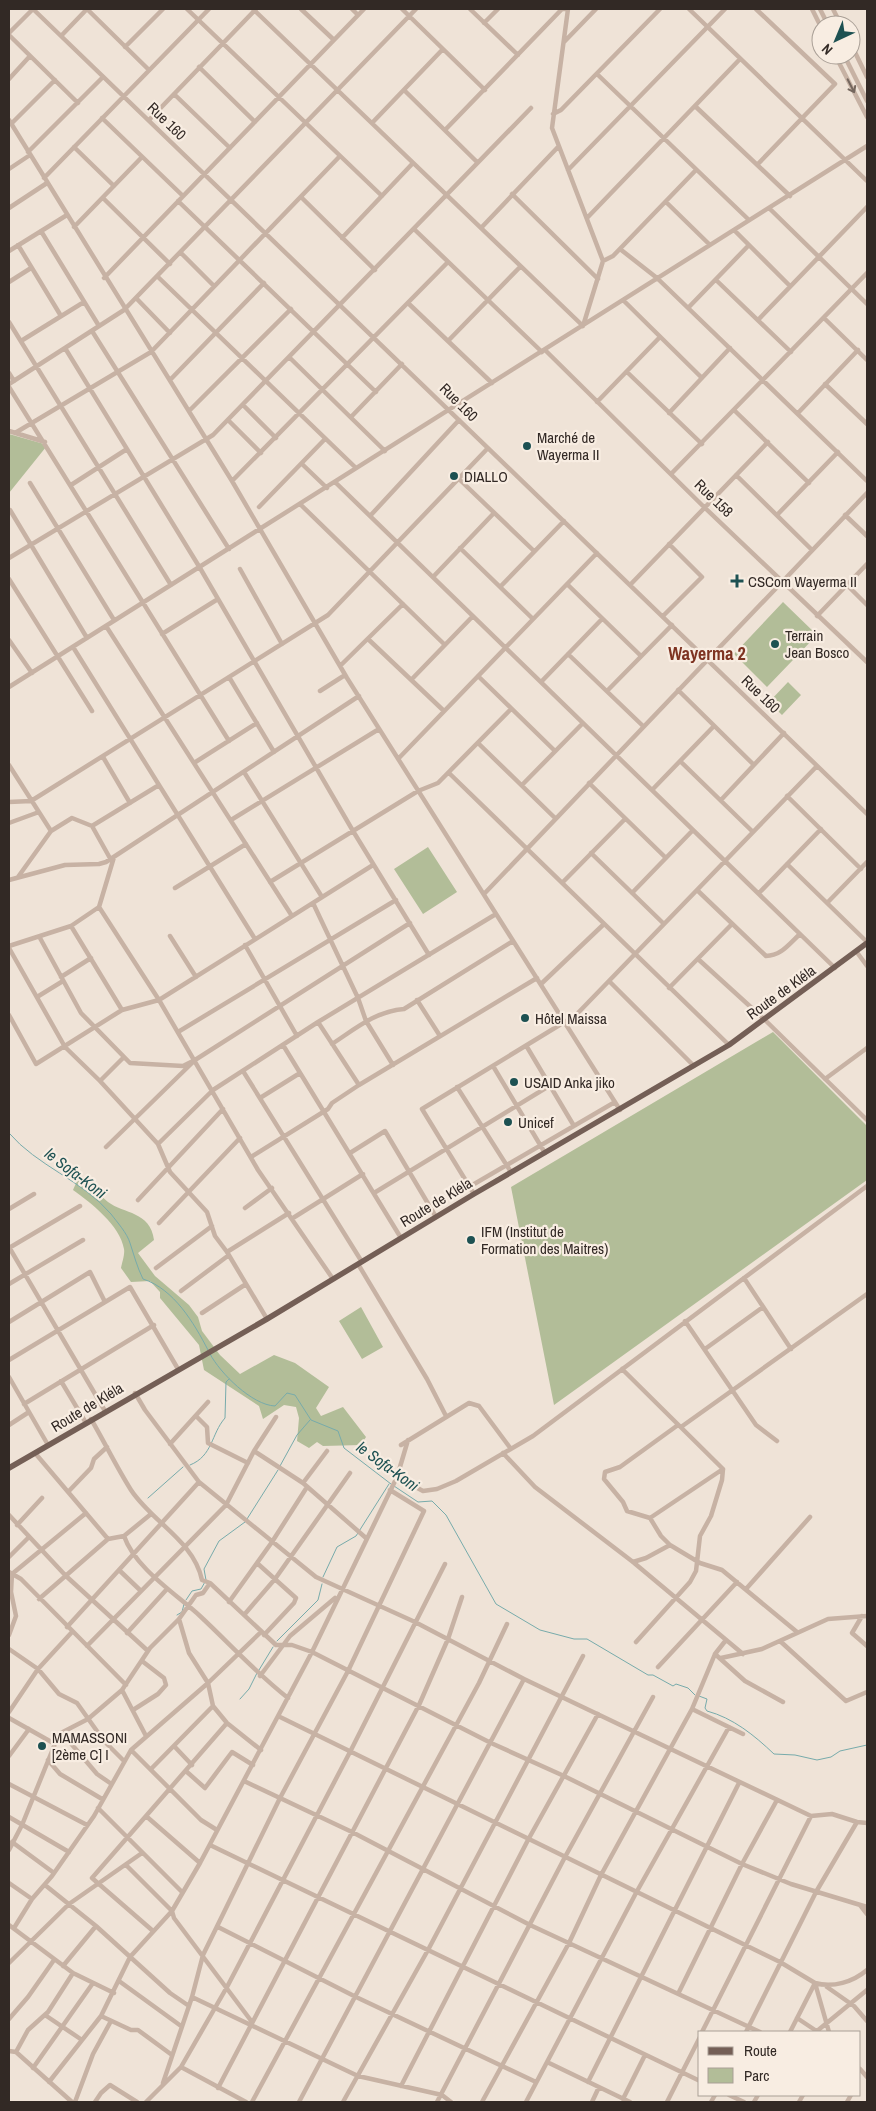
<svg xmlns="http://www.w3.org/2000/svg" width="876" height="2111" font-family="'Archivo Narrow',sans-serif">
<rect width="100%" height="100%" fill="#efe3d7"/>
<path fill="#b2bd98" d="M9 434 44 444 46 447 9 493Z
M783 602 817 635 767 687 734 654Z
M788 682 801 695 782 715 769 702Z
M428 847 457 892 423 914 394 869Z
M773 1032 867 1126V1180L554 1405 511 1187Z
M80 1174C89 1183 98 1194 108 1202 124 1214 150 1211 154 1240L138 1253 155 1276 189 1305 198 1317 202 1331 220 1355 240 1374 274 1355 295 1363 329 1387 316 1408 321 1416 343 1407 366 1437 361 1445 323 1446 317 1442 309 1448 297 1441 299 1418 296 1407 284 1405 263 1419 259 1406 204 1370 199 1345 160 1298V1292L150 1281 131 1282 121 1268C122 1263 125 1254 124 1249 120 1225 91 1203 73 1190Z
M361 1307 383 1347 362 1359 339 1321Z"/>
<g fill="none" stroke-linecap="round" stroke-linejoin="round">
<path stroke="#77abab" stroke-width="1" d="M9 1133C37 1166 82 1180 111 1214 117 1222 127 1233 130 1243 134 1255 137 1267 143 1279 174 1289 194 1323 208 1350
M210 1354C220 1373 252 1405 275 1406L287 1393 295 1395 311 1420 338 1431 344 1448 391 1484
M190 1465C213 1456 211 1434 225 1418L226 1382 229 1379
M280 1466 297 1435 310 1420
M394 1486 418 1502 432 1501 446 1515 496 1604 540 1630 574 1639H587L648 1675H653L673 1686 676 1684 688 1688 695 1695
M148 1498 183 1467
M247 1519 278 1470
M323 1577 337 1547 356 1536 389 1484
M186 1600 192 1591 201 1589 206 1580 204 1569 219 1541 245 1522
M177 1615 182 1612 184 1604
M277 1641 318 1600 322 1584
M259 1670 273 1647
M699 1696 707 1699 705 1708 707 1711C733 1718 754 1735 774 1754L795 1755 817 1760 831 1757 840 1751 867 1745
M240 1699 249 1689 257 1673"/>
<path stroke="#c7b2a4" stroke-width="4.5" d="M33 9 867 814
M87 9 148 69
M187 9 382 196
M253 9 583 326 603 261 552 128 568 9
M301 9 334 40
M352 9 358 15
M402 9 485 90
M470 9 518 55
M689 9 867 181
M756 9 835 84 757 165
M812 9 821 27
M820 9 828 25
M833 9 841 25
M484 23 498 9
M9 33 33 9
M9 35 78 103
M61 36 87 9
M564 42 596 9
M851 44 867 77
M125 47 163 9
M835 55 867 117
M844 55 867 101
M199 67 255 122
M597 74 749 220
M9 79 30 56
M404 90 477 162
M174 94 230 148
M695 106 790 196
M553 114 561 110 660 9
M102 118 183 196
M9 120 232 481 347 678 620 1110
M149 120 256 9
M372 123 443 49
M11 124 55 80
M445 130 562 9H568
M74 147 114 186
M28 152 103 77
M9 169 30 155
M568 170 725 9
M44 178 209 9
M512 194 598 279
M301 197 375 270
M103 198 170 264
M178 201 376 392
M666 202 710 245
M9 208 47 183
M769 208 867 304
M587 218 740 59
M74 227 142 157
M481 228 558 147
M414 229 542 352
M734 230 790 286
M41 231 99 326
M342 238 413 163
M18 245 61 316
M620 249 657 278 867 481
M9 251 67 215
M181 253 214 286
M603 261 613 256 695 171
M157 276 356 468
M104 278 364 9
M716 280 791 352
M9 282 31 268
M136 298 170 333
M623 300 702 378
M408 303 492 383
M688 308 749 245
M824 318 867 360
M758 320 867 207
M9 322 171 585
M92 331 229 549
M21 341 84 302
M448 341 520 267
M65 348 200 568 353 831 429 955
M545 350 704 507 867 662
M289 357 385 451
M627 372 702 444
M9 373 14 381
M170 380 264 283
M9 384 124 310 416 9
M825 384 867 424
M9 387 229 741
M597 402 660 337
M243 405 276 438
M189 411 291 309
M735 411 809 483
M669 413 730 348
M798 413 858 350
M351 417 402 364
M228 420 261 453
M9 431 45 442
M15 433 151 352 340 156
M302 464 327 488
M671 474 867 273
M736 475 812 550
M459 479 534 551
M232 481 448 262
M335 482 835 968
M30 483 114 620
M71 485 127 449
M300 504 445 645
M259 507 325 439
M10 510 87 638
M777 515 838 452
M845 515 867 536
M370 516 459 420
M460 548 533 619
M9 558 213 435 531 108
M240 569 282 644
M433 577 494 513
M9 579 92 711
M567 584 641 656
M630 585 768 442
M847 585 867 605
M500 587 564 521
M663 616 702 577 669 544
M817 616 867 564
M106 626 292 916
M162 634 218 599
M368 639 444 711
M9 640 32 673
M73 647 255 939
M568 654 643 726
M340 666 403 604
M478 676 555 751
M229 677 274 752
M411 680 473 616
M541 682 602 619
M9 687 867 146
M678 690 754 765
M320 691 345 675
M607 691 672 625
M478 743 555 818
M103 757 130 803
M398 759 597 553
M680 761 753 832
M194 763 257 723
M9 765 51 831
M244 772 322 897
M449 773 729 1045
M589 783 666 858
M522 785 583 723
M652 790 714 726
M787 796 861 869
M721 800 784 733
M9 802 31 801 328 615 488 448
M231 820 379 729
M9 823 39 812
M92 826 159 785
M591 853 664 924
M787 864 867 942
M18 877 51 831 72 818 92 826 111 860
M9 880 65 865 99 864 106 862 359 696
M270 882 418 791 438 783 511 709
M562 883 625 819
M175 888 246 844
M697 890 766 956C781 956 789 944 800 934
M632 893 693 830
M759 893 821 829
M484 894 867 493
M313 903 358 998 366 1021 393 1065
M827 903 867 862
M99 907 159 1000 258 1170 333 1279
M170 936 196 977
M40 938 81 1013 130 1063 183 1066 195 1060 410 923
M245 945 297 1036
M9 946 71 926 99 907 114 857
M9 948 65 1047 100 1081 158 1144 170 1172 207 1212 215 1236 227 1252 267 1319
M856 951 867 966
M698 959 765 1020 867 1120
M61 977 91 958
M609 981 694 1066
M541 984 604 924
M669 988 732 924
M37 997 63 981
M417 1000 440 1036
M122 1010 159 1000 373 865
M9 1015 36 1064 122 1010 71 926
M318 1022 359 1085
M178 1032 396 900
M332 1044C355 1029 376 1011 404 1009L513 941
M283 1045 401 1238
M527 1047 574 1126
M493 1066 545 1153
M243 1071 362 1262
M825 1079 867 1048
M100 1081 124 1057
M457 1087 511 1172
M260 1098 300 1073
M158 1144 213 1090 318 1022 496 914
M106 1147 192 1063
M350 1153 385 1131 436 1217
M251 1157 328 1109 332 1103 359 1085 537 978
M469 1187 615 1102
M374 1193 549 1086
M474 1194 422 1109 576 1015 817 766
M138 1200 223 1109
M245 1208 272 1188
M9 1209 34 1194
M293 1218 363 1174
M159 1223 240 1138
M9 1247 105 1411
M9 1248 80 1206
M227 1252 289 1213
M358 1264 427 1379 446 1416
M156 1268 212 1226
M744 1278 791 1349
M9 1284 83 1240
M181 1291 229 1255
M202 1313 246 1284
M685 1321 756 1425 777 1441
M9 1322 90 1272 105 1302
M705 1349 763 1307
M9 1360 130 1287 178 1369
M622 1369 723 1469 722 1480 711 1516 700 1536 696 1571 690 1582 636 1642
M9 1377 48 1445
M61 1381 86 1423
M135 1393 145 1410 199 1482 316 1577 415 1622 524 1679 811 1816 832 1814 857 1822 867 1823
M24 1404 154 1325
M196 1416 207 1427 208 1443 248 1463
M91 1419C105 1443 117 1468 131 1490 152 1522 194 1541 202 1580L210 1583
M9 1425 29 1412
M678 1425 620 1467 605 1472 604 1479 623 1502 627 1511 650 1518 661 1536 670 1545 700 1563 722 1570 797 1632
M681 1427 867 1294
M170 1444 208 1402
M401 1445 469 1403 479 1406 511 1449
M254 1451 303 1483 366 1538
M35 1453 108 1539
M503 1453 535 1487 633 1562 743 1654
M397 1477 423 1491 437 1489 456 1481 533 1436 867 1186
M303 1483 327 1451
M68 1492 91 1468 94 1459 107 1447
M9 1515 66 1576 148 1651
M650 1518 723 1469
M17 1525 42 1498
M124 1536C135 1568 176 1594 200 1616 230 1644 256 1673 288 1698
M9 1557 29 1537
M633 1562 646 1558 670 1545
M257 1563 296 1598 294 1603 264 1635
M119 1570 141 1591
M9 1572 21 1579 126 1685
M746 1589 810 1517
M39 1599 108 1539 124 1536 151 1514
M229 1602 272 1542 307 1487
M244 1615 275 1579 350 1473
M862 1616 852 1633 867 1646
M179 1619 189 1653 208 1683 213 1706 227 1723 261 1750
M67 1627 199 1482
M127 1633 167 1589
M9 1635 16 1616 11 1592 12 1574 86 1513
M780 1641 846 1701 867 1692
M87 1646 226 1505 254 1451 276 1417
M9 1649 38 1669 59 1694 77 1703 104 1741 124 1761
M715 1654 745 1681 783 1702
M721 1658 762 1649 828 1619 867 1616
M658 1667 737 1582
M260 1676 290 1636 335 1598
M122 1690 146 1736
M692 1709 743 1734
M133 1710 158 1694 166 1685 164 1678 142 1661
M9 1712 38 1669 72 1632
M278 1716 780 1962 815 1983 829 2032
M9 1718 55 1744
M62 1733 97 1774 110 1783
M174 1746 192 1765
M131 1750 201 1820 217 1830
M9 1756 29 1729
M48 1760 60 1774 102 1799
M151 1769 213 1706
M187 1772 205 1788 232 1752 253 1765
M244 1781 352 1832 530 1925 760 2032
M9 1784 87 1825
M98 1808 182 1892
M146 1816 200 1863
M9 1817 69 1852
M12 1842 54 1873
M210 1845 700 2081
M9 1850 22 1825 59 1734 88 1719 122 1690 150 1648 179 1619 196 1595 203 1593 210 1583 276 1645H292L312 1652 491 1743 564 1776 742 1864 791 1884 867 1907
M126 1865 172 1911 174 1918 252 2022
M9 1883 32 1899
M45 1885 96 1926 170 1993 189 2006
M860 1905 867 1914
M9 1925 73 1973 114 1993
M218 1927 356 1997 536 2082
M14 1928 32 1899 52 1876 94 1816 131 1750 208 1683 261 1632
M153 1931 92 1878 227 1723
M9 1963 69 1904 142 1853
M63 1966 96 1926
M119 1981 181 2026
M827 1987 854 2006 867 2021
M679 1992 742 1864 777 1800
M192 1997 358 2076 442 2095 451 2102
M45 2015 82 2040
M101 2016 131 2030H138L172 2055
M797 2018 818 2032
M9 2019 28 1997 54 1960
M817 2031 867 1990
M702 2032 811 1816
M746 2032 816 1892 857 1822
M790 2032 815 1983C833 1988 853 1982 867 1970
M9 2051 16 2052 72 2102
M16 2052 28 2030 48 2012 73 1973
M547 2062 630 2102
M181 2067 246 2102
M33 2068 93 1983
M860 2069 867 2077
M49 2082 101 2016 130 1957 172 1911 200 1863 312 1652 397 1477 408 1440
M588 2082 739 1783
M163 2083 192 1997 203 1955 280 1798 348 1671 424 1511 390 1490
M401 2086 528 1840 598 1714
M218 2088 419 1705 448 1639 462 1597
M729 2095 744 2102
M623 2099 645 2055
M75 2102 93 2054 111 2021
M95 2102 101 2093 110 2085 137 2102
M146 2102 181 2067 227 1987 350 1752 445 1564
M252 2102 479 1683 507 1624
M299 2102 524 1679
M343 2102 428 1950 583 1656
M437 2102 565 1857 653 1697
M482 2102 569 1943 601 1875 692 1709 715 1654 726 1640
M526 2102 636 1893 729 1727
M592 2102 599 2087
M667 2102 700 2037
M711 2102 715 2095
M754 2102 758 2095
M799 2102 803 2095
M847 2102 851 2095"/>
<path stroke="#745f56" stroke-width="5.5" d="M9 1468 267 1319 474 1194 729 1045 867 943"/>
</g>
<defs><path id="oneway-shaft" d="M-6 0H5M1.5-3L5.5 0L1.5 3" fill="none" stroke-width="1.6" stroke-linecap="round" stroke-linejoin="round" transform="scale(1.25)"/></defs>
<use stroke="#75675e" href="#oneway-shaft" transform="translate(851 86) rotate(63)"/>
<g fill="#1d5152" stroke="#f8ede2" stroke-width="2">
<circle cx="527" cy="446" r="5"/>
<circle cx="454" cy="476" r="5"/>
<path d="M734.5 573.5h5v5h5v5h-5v5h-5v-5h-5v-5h5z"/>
<circle cx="775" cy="644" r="5"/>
<circle cx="525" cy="1018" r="5"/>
<circle cx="514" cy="1082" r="5"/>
<circle cx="508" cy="1122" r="5"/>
<circle cx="471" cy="1240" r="5"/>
<circle cx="42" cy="1746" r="5"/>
</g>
<g text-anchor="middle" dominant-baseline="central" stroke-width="4.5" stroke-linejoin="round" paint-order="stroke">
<g font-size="15" fill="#322925" stroke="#f8ede2">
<text transform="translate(167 121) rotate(44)">Rue 160</text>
<text transform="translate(459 402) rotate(45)">Rue 160</text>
<text transform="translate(714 498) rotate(44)">Rue 158</text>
<text transform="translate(761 694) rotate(44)">Rue 160</text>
<text transform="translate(781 992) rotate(-36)">Route de Kléla</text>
<text transform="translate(436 1202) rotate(-31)">Route de Kléla</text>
<text transform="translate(87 1407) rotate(-31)">Route de Kléla</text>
</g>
<g font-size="15" fill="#322925" stroke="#f8ede2" text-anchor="start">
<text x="537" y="437">Marché de<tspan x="537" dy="17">Wayerma II</tspan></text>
<text x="464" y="476">DIALLO</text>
<text x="748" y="581">CSCom Wayerma II</text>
<text x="785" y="635">Terrain<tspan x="785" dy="17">Jean Bosco</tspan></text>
<text x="535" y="1018">Hôtel Maissa</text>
<text x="524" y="1082">USAID Anka jiko</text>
<text x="518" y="1122">Unicef</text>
<text x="481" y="1231">IFM (Institut de<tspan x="481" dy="17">Formation des Maitres)</tspan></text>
<text x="52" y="1737">MAMASSONI<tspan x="52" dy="17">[2ème C] I</tspan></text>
</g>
<g font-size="16" font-style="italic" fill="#1d5152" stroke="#f8ede2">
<text transform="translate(76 1173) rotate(37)">le Sofa-Koni</text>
<text transform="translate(388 1466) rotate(36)">le Sofa-Koni</text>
</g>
<g font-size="18" font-weight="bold" fill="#7e3321" stroke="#f8ede2">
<text x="707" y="653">Wayerma 2</text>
</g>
</g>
<rect width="876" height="2111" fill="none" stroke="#322925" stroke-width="20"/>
<rect x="698" y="2031" width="162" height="65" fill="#f8ede2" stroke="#a99f96"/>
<rect x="708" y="2047" width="25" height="8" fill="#745f56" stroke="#a99f96"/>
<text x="744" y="2056" font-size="15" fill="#322925">Route</text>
<rect x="708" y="2068" width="25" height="15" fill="#b2bd98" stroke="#a99f96"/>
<text x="744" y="2081" font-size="15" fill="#322925">Parc</text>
<g transform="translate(836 40) rotate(224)"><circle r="24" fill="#f8ede2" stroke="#a99f96"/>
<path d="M0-4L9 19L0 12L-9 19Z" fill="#1d5152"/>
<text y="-8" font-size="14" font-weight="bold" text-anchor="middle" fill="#322925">N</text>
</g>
</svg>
